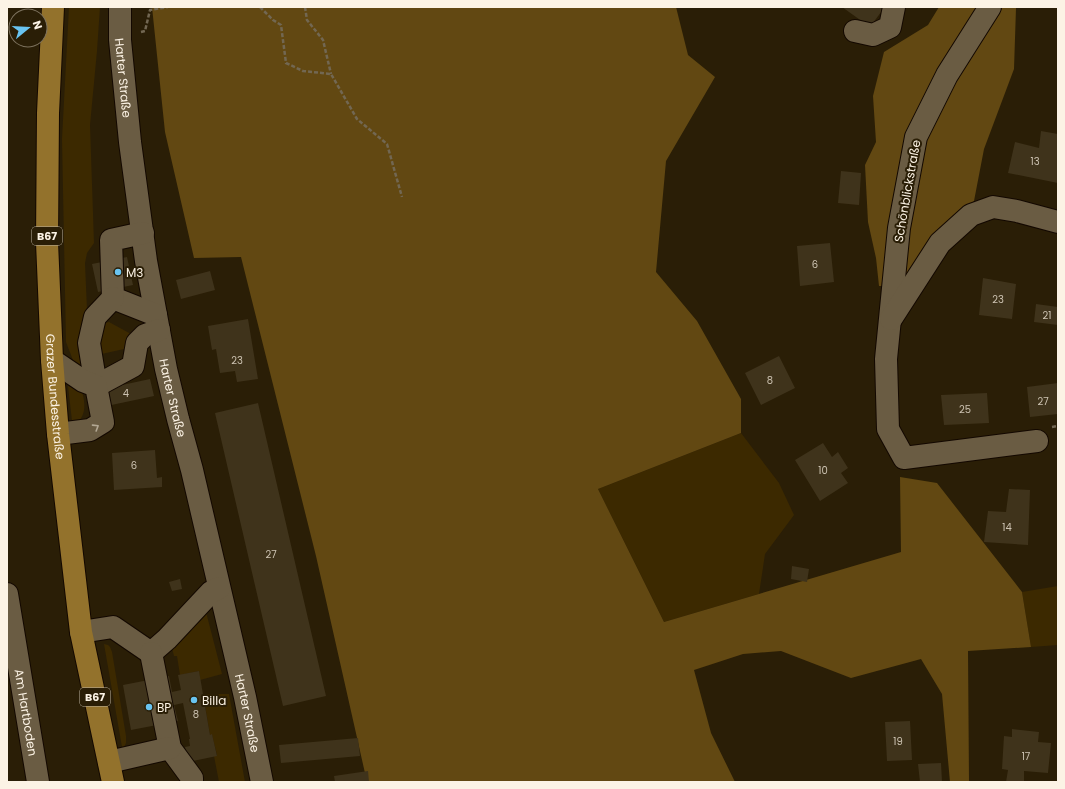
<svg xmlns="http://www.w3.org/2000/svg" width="1065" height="789" font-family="Poppins,sans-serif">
<rect width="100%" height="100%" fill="#2a1e06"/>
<path fill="#3c2900" d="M69 7H100L97 51 90 125 94 243 87 253 85 263 87 310 83 325 85 367 76 368 66 342 62 139Z
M109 322 131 334 126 358 124 349 97 355 94 358 104 323Z
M68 386 81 389C85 400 87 413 78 422L72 421Z
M741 433 779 483 794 515 765 554 759 594 664 622 598 489Z
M1058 586V645L1031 647 1022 592Z
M205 608 222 674 200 680 199 671 180 675 177 656H174L172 648Z
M104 644 108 645 110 647 112 652 126 736V743L124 747H122Z
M203 694H229L245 782H219L214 756 217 755 212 735H210Z"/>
<path fill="#624812" d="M152 7H676L688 55 715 77 666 161 656 272 697 321 741 399V433L598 489 664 622 901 552 900 477 937 483 1022 592 1031 647 968 651 969 782H950L942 694 921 659 851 678 781 651 743 654 694 670 711 733 735 782H367L316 556 241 257 194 258 165 132Z
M939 7H1012L1016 8 1014 69 984 149 974 201 930 244 899 286H879L876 258 868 222 865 165 876 142 873 96 884 52 928 25Z"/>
<path fill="#3f331b" d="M842 7H883L884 8 870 27Z
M1041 131 1058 134V183L1008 173 1015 142 1039 148Z
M841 171 861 173 859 205 838 203Z
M830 243 834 282 800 286 797 246Z
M127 257 133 285 98 292 92 264Z
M210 271 215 290 181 299 176 280Z
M983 278 1016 284 1012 319 979 315Z
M1036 304 1058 307V325L1034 322Z
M248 319 258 379 237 382 235 371 220 373 216 349 212 350 208 326Z
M779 356 795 388 761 405 745 373Z
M150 379 154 396 102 407 99 390Z
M1058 383V414L1030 417 1027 387Z
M987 393 989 423 944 425 941 395Z
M258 403 326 696 283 706 215 413Z
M823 443 832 457 838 452 848 468 841 473 848 483 820 501 795 460Z
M155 450 157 478 162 477V487L114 490 112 453Z
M1009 489 1030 490 1028 545 984 542 988 511 1006 512Z
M792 566 809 569 807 582 791 579Z
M180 579 182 589 172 591 169 582Z
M199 671 210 735 212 734 217 756 188 762 185 747 190 746 189 739H190L183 703 174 705 178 721 131 730 123 685 169 676 172 692 181 690 178 675Z
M910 721 912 760 887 761 885 722Z
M1012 729 1039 732 1038 742 1051 743 1048 773 1024 771V782H1006L1008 770 1002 769 1004 736 1012 737Z
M358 738 360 756 281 763 279 745Z
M941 763 942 782H920L918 764Z
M368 771 369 782H335L334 776Z"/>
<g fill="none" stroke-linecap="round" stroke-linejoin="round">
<g stroke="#130800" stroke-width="24">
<g id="minor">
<path id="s1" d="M120 7V40L130 142 146 261 166 369 178 419 192 470 245 697 262 782"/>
<path d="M990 7 947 75 916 137 899 228 886 359 888 429 904 458 1037 441"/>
<path d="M855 31 873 35 890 27 894 7"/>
<path d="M143 233 111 240 113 298 156 315"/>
<path d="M113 298 95 317 89 343 96 386 133 366 137 343 145 335 159 330"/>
<path d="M891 319 940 243 971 215 993 207 1017 211 1058 222"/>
<path d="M52 360 83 381 96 386 103 422 90 430 58 434"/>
<path id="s2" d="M7 594 38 782"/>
<path d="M81 632 113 627 151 653 167 639 211 592 219 588"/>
<path d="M151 653 170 748 192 778V782"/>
<path d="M109 762 170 748"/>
</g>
</g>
<g stroke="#130800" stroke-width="24">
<g id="major">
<path id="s3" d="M53 7 48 113 47 242 52 360 58 434 81 632 113 782"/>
</g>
</g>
<path stroke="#726752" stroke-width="2.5" stroke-dasharray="4 2" stroke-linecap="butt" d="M260 7 273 20 281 25 286 63 303 71 331 74 357 119 387 144 402 197
M305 7 307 20 323 40 331 74
M141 32 145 31 150 10 168 7
M1052 427 1058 426"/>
<use href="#minor" stroke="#6a5c43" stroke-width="22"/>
<use href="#major" stroke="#93722c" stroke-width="22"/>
</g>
<defs><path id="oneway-chevron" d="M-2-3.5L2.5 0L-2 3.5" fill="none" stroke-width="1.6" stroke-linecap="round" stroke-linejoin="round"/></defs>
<use stroke="#b3a894" href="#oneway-chevron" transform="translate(96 427) rotate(-32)"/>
<g fill="#69c4f1" stroke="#2a1e06" stroke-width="1.5">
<circle cx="118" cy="272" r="4"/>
<circle cx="194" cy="700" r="4"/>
<circle cx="149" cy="707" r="4"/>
</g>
<g text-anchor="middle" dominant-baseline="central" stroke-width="4" stroke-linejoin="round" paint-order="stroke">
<g font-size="10" fill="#cdc3b2">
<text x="1035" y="161">13</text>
<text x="815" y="264">6</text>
<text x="998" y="299">23</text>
<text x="1047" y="315">21</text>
<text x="237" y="360">23</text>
<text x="770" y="380">8</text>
<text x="126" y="393">4</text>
<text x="1043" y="401">27</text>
<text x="965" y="409">25</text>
<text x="134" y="465">6</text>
<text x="823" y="470">10</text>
<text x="1007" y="527">14</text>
<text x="271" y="554">27</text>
<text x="196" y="714">8</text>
<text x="898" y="741">19</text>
<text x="1026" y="756">17</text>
</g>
<g fill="#2a1e06" stroke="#bdb3a2" stroke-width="1">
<rect x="32" y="227" width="30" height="18" rx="3"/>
<rect x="80" y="688" width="30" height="18" rx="3"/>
</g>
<g font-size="11" font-weight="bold" fill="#fcf3e5">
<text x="47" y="236">B67</text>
<text x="95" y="697">B67</text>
</g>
<g font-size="12" fill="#fcf3e5" stroke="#2a1e06">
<text stroke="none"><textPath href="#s1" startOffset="71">Harter Straße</textPath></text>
<text transform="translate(907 191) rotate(-80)">Schönblickstraße</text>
<text stroke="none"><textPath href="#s3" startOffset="390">Grazer Bundesstraße</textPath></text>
<text stroke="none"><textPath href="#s1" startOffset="395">Harter Straße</textPath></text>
<text stroke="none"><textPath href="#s2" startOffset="120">Am Hartboden</textPath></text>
<text stroke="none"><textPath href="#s1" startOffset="719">Harter Straße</textPath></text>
</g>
<g font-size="12" fill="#fcf3e5" stroke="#2a1e06" text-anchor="start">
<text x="126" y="272">M3</text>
<text x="202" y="700">Billa</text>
<text x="157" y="707">BP</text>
</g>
</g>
<rect width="1065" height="789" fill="none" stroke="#fcf3e5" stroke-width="16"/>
<g transform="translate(28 28) rotate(72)"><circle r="19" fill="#2a1e06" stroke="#7e735f"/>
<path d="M0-3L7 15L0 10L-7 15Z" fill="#69c4f1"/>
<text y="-6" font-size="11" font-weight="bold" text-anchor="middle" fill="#fcf3e5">N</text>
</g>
</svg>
